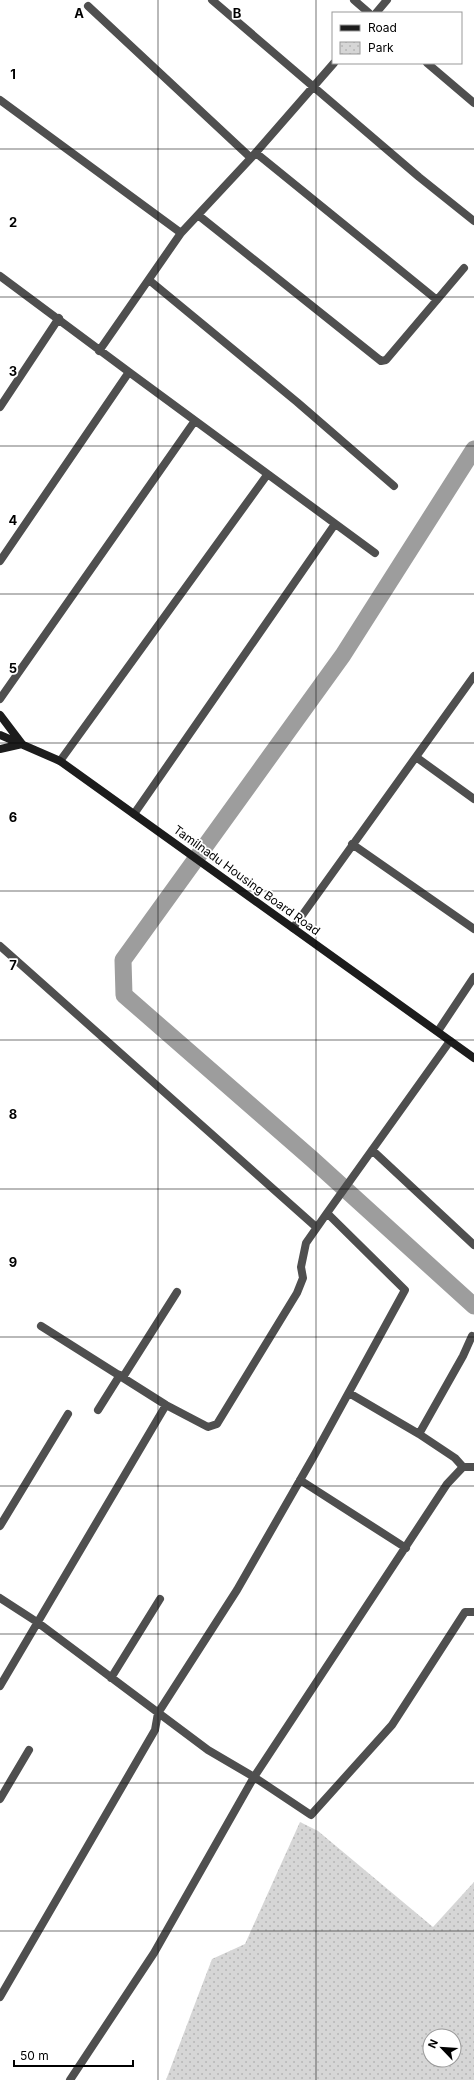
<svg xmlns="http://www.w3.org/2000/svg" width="474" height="2080" font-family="Inter,sans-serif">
<defs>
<pattern id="park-dots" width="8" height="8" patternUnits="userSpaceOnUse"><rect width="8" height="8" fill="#d6d6d6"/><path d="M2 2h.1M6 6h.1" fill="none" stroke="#b6b6b6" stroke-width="1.8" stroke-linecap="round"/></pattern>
</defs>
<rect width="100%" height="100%" fill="#fff"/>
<path fill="url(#park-dots)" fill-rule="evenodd" d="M300 1822 318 1831 433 1927 474 1882V2080H166L212 1959 245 1944ZM430 2036H454V2060H430Z"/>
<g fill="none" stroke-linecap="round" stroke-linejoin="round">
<path stroke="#9d9d9d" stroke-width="17" d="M474 449 343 655 123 960 124 995 312 1159 474 1306"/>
<path stroke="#4f4f4f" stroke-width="8" d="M212 0 419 177 474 221
M354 0 369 13
M88 6 251 158
M376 13 387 0
M427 63 474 103
M0 100 181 233
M256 153 437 300
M198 215 381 361 386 360 464 268
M0 276 129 372 0 561
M149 280 297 402 394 486
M99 351 181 233 251 158 334 63
M129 372 375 553
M0 407 59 318
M0 699 194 422
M416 757 474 799
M60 761 267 475
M134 814 335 524
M352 844 474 929
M293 928 474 676
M0 946 316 1227
M438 1031 474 977
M372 1150 474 1245
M41 1326 166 1405 208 1427 217 1424 297 1293 303 1278 301 1267 306 1243 327 1213
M123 1377 177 1292
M349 1393 419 1434
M98 1410 120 1375
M463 1467 455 1458 419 1434 463 1356 472 1336
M300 1480 406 1548
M0 1526 68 1414
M0 1598 37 1622 208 1750 254 1777 311 1815 392 1725 465 1612H474
M111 1678 160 1599
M0 1686 166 1405
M0 1799 29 1750
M0 1997 155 1730 158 1713 237 1590 315 1454 405 1290 327 1213 450 1041
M70 2080 154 1953 254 1777 447 1484 463 1467H474"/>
<path stroke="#1c1c1c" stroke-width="8" d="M0 715 22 744 0 749
M0 735 60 761 474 1058"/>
</g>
<path fill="none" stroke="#000" stroke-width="1" stroke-opacity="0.55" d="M158 0V2080M316 0V2080M0 149H474M0 297H474M0 446H474M0 594H474M0 743H474M0 891H474M0 1040H474M0 1189H474M0 1337H474M0 1486H474M0 1634H474M0 1783H474M0 1931H474"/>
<g text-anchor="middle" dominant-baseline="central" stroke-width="3.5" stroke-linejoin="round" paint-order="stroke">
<g font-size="12" fill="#000" stroke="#fff">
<text transform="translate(247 880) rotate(36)">Tamilnadu Housing Board Road</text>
</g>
</g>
<g font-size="13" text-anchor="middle" font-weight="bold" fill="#000" stroke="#fff" stroke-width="3.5" stroke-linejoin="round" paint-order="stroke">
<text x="79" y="18">A</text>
<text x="237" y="18">B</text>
<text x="13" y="79">1</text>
<text x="13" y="227">2</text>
<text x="13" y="376">3</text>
<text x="13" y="525">4</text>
<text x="13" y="673">5</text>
<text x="13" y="822">6</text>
<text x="13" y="970">7</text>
<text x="13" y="1119">8</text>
<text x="13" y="1267">9</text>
</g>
<rect x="332" y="12" width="130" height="52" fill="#ffffff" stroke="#999999"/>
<rect x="340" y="25" width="20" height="6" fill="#1c1c1c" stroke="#999999"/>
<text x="368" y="32" font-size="12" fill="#000000">Road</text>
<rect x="340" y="42" width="20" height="12" fill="url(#park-dots)" stroke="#999999"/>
<text x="368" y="52" font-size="12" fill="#000000">Park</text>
<g transform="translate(442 2048) rotate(295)"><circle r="19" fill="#ffffff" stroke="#999999"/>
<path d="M0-3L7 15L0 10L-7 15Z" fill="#000000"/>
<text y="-6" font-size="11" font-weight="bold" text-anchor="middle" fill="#000000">N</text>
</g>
<path d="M14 2060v6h119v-6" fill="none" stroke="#000000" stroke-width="2"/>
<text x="20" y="2060" font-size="12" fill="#000000" stroke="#ffffff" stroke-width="3" paint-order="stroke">50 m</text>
</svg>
